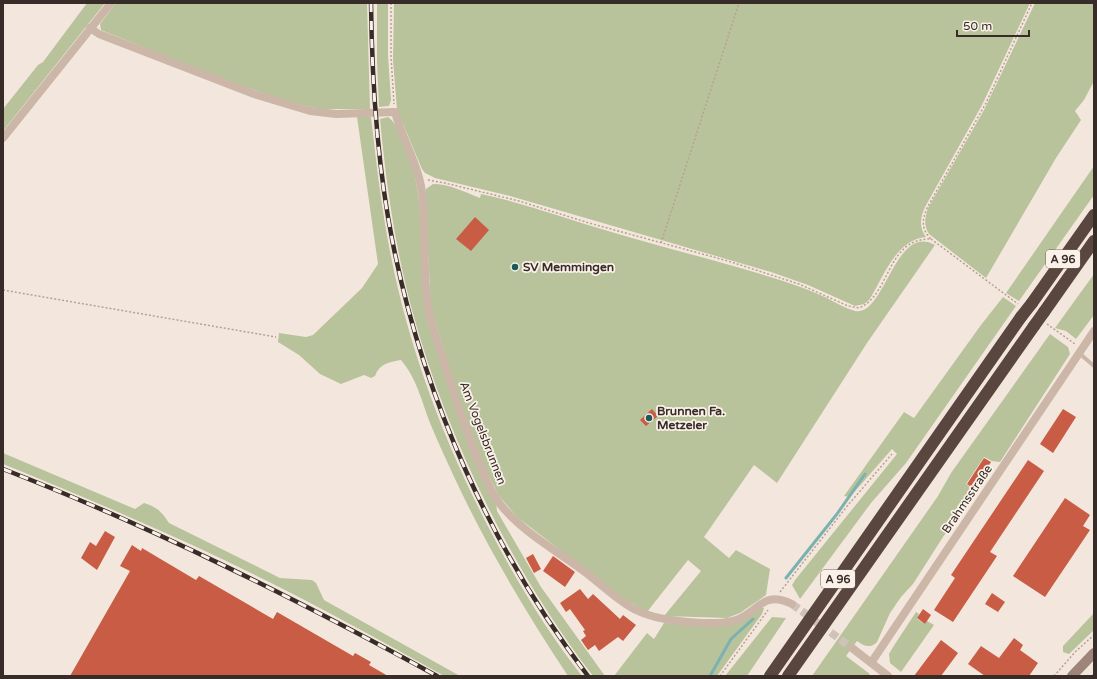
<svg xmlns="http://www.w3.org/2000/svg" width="1097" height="679" font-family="'Varela Round',sans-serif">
<rect width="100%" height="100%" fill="#f3e7dd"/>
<path fill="#b8c39c" d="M87 3H105L3 131V109L38 65 43 62Z
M116 3H367L370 109H321L291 103 207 73 101 30 100 24Z
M377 3H388V55L391 100 389 106 379 107 377 62Z
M394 3H1030L982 105 925 207C920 218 919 228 926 237 895 240 884 277 869 300L864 304 855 306 808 285 771 272 510 196 435 178 425 173 422 169 397 110 393 60Z
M1035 3H1094V81L1084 100 1075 111 1081 120 1056 158 986 278 929 234C923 224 925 218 928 208L984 110Z
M357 117H371C376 160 381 204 389 246 410 359 454 468 510 567 531 604 555 642 582 676H568C527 614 488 549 456 481 447 462 438 442 430 423 422 402 416 377 401 360 389 362 379 364 375 376L371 378 364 375 341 384 320 374 299 355 278 342 279 333 306 337 313 335 362 288 378 264Z
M388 117C396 122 399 134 403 143 408 157 415 172 417 187 425 232 417 279 428 324L496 503 497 511 541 587 605 676H593C513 573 446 436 412 310 395 247 386 183 380 119Z
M1094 166V195L1019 301 1006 293Z
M433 184C449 184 465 192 480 198L481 194C524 203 566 219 608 231 665 248 723 262 780 280 796 285 812 291 827 298 836 303 845 308 855 311 885 317 895 222 935 245L867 343 777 483 754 465 704 537 729 558 736 550 770 569 766 595 740 613 727 618 664 616 701 571 688 560 647 612 624 599 517 517 499 496 485 469 466 421 431 308 425 194 426 189Z
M1094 274V315L1076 339 1066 331 1055 328Z
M1003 297 1016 306 906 463 871 503 800 599 792 585 795 580 897 454 892 449 850 497 844 496 904 412 914 418 981 325Z
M1050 334 1068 347 1070 354 1000 462 992 461 984 457 966 484 974 490V496L943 537 913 584 901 597 890 613 877 642C870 649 864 646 857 641L846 656 870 674 868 676H812L938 496 951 473Z
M3 453 135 509 144 503C157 507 162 512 169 523L280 578 312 580 316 583 324 600 460 676H444C371 635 298 595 222 559 150 525 77 494 3 464Z
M761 608H764L762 614 717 676H614L647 633 654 639 664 623 710 625Z
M916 612 919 614 917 619 925 624 927 621 934 625 901 672 890 663 889 654 893 647Z
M1094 613V630L1069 654 1063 652V646Z
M772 617 786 618 747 676H725Z"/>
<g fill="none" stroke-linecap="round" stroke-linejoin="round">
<path stroke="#7bb1b0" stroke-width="3" d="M786 578 837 514 865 474
M710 676 731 639 753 619"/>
</g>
<path fill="#c95c45" d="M475 217 489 230 471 251 456 239Z
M652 409 658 416 646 426 640 420Z
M1063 409 1076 417 1053 453 1040 444Z
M984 458 991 462 974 489 967 484Z
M1028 460 1044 471 990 552 997 556 953 622 934 610 955 578 951 575Z
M1065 498 1090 515 1083 526 1090 530 1045 597 1013 576Z
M105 531 115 537 97 570 81 558 90 542 96 546Z
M132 545 141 551 142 548 196 580 199 576 273 619 277 612 353 656 355 653 371 662 369 665 388 676H70L130 571 120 566Z
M533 554 541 569 534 573 526 558Z
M553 556 575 572 565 587 543 571Z
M580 589 588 599 593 594 620 619 623 615 636 625 623 641 618 637 599 651 595 645 588 650 581 640 586 636 583 631 585 630 570 609 566 612 560 603Z
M992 593 1005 602 998 612 985 604Z
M923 609 931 615 925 624 917 618Z
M1014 638 1023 645 1020 650 1038 663 1029 676H985L968 664 981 646 999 658Z
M941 640 958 653 941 676H914Z"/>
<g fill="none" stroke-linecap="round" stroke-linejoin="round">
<path stroke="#cec2b9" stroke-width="8" stroke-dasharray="8 4" stroke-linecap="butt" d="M792 604 852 648"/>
<path stroke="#b8a092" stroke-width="1.5" stroke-dasharray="2 2" stroke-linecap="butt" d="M391 3V56L394 104
M428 180 445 183 519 201 589 223 728 261 799 284 848 306 859 308C891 295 886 238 931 239 921 229 922 220 927 208L986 103 1032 3
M931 239 1018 304
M661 243 739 3
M3 290 276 337
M1047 324 1075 344
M780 592 848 505 892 454
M720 676 768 610
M1054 676 1076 651 1094 635
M1092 676 1094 674"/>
<path stroke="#ccb6a8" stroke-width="4" d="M1079 353 1094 366"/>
<path stroke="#ccb6a8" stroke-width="8" d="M90 28 99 34 254 94 310 111 336 114 395 112C402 139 418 163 422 192 427 235 421 279 431 321 445 365 458 409 475 452 482 470 489 489 500 504 522 532 557 551 585 572 621 600 630 616 679 621 696 623 719 625 736 620 760 611 762 590 792 604
M3 138 111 3
M852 648 888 676
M871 663 1094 331"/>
<path stroke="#9f8579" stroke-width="10" d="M1072 676 1094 653"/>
<path stroke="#59463f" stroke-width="12" d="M1032 303 1094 215
M1044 312 1094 241
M770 676 1021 317
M788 676 1034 326"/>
<g stroke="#382c28" stroke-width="4.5">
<path id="rail" d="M371 3C372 84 377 165 393 244 424 399 492 551 588 676
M3 469C153 527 296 599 437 676"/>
</g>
<use href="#rail" stroke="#faf1e9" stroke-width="3" stroke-dasharray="9" stroke-linecap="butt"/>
<path stroke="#59463f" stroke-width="12" d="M1021 317 1032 303
M1034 326 1044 312"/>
</g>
<g fill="#1d5b5b" stroke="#faf1e9" stroke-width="1.5">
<circle cx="515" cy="267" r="4"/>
<circle cx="649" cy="418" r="4"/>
</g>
<g text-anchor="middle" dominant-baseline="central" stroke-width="3.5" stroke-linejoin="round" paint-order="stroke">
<g fill="#faf1e9" stroke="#726762" stroke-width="1">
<rect x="1046" y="250" width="34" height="18" rx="3"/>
<rect x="821" y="570" width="34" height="18" rx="3"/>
</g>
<g font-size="11" font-weight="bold" fill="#382c28">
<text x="1063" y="259">A 96</text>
<text x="838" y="579">A 96</text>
</g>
<g font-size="12" font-weight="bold" fill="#382c28" stroke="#faf1e9" text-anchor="start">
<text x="523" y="267">SV Memmingen</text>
<text x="657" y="411">Brunnen Fa.<tspan x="657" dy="14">Metzeler</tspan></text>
</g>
<g font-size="12" fill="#382c28" stroke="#faf1e9">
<text transform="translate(483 433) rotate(69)">Am Vogelsbrunnen</text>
<text transform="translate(967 499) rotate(-56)">Brahmsstraße</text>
</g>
</g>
<rect width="1097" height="679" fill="none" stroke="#382c28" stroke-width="8"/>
<path d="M957 30v6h72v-6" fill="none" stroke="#382c28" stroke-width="2"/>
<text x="963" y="30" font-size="12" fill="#382c28" stroke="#faf1e9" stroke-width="3" paint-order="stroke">50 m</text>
</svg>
